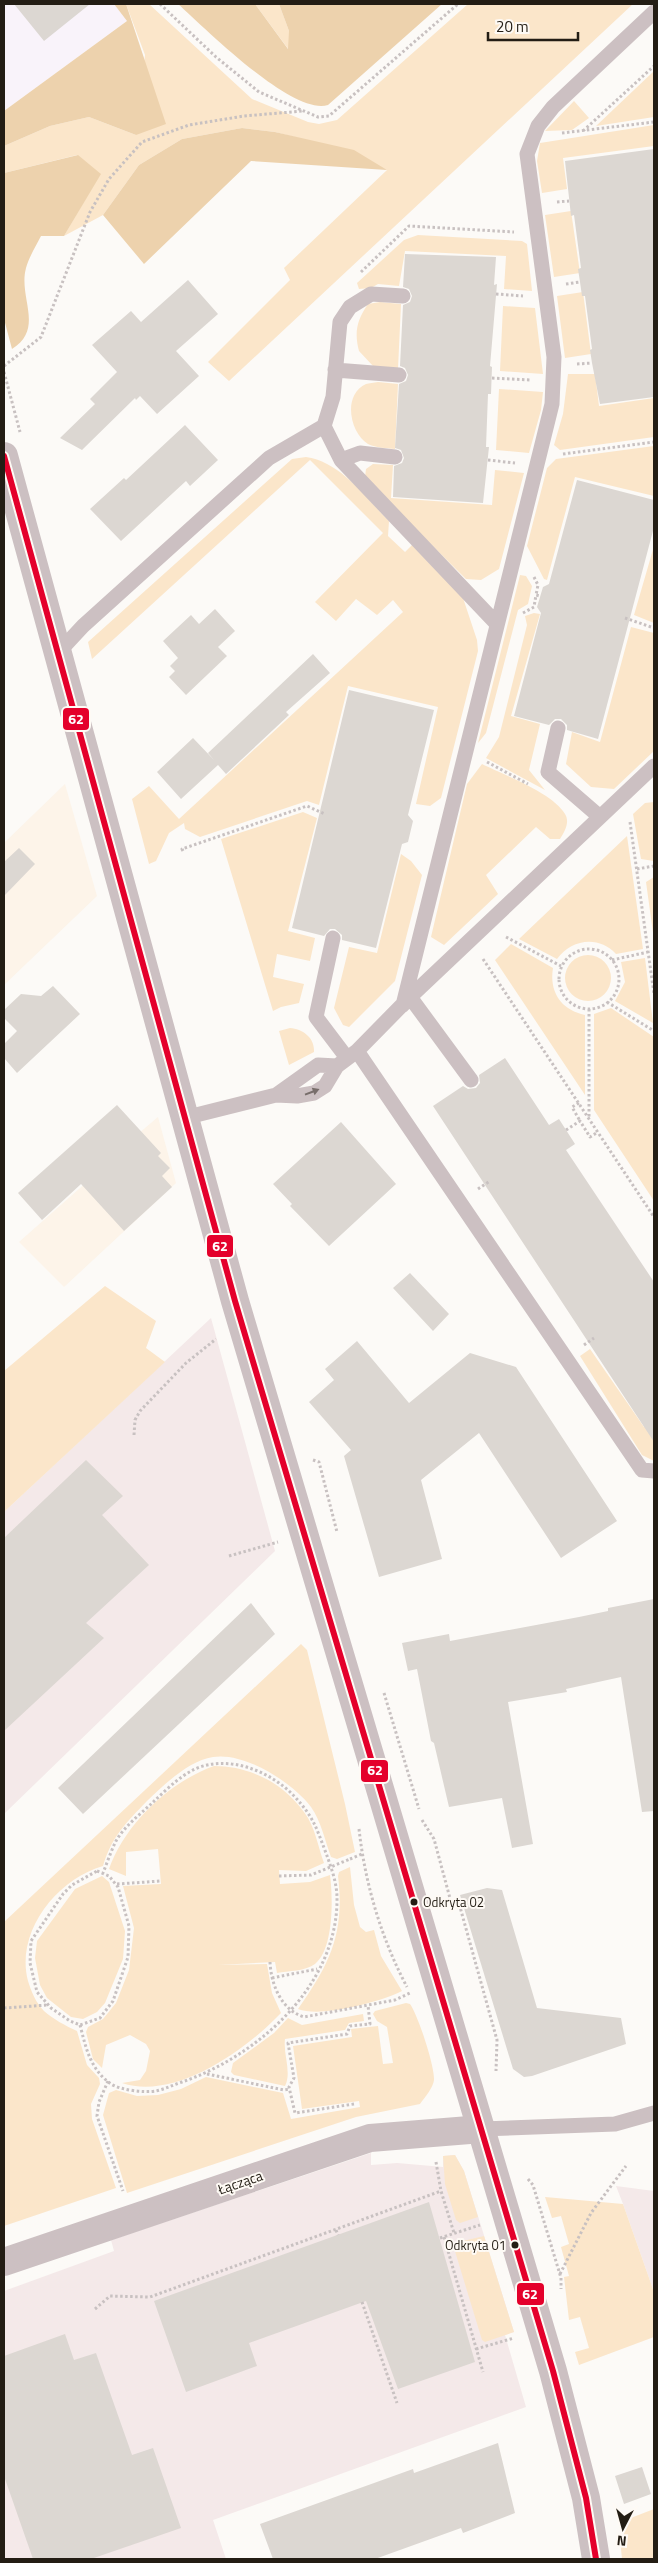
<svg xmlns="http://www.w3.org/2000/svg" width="658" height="2563" font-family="'Titillium Web',sans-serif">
<rect width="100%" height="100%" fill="#fcfaf7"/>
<path fill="#f4e9e9" d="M211 1318 275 1551 4 1814V1512Z
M371 2153V2165L397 2163 443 2167V2156L455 2155 464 2171 514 2332 505 2335 526 2407 213 2520 226 2559H4V2291L114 2251 111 2240Z
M616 2186 654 2191V2292L623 2204Z"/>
<path fill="#f9f3fa" d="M4 4H114L127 21 4 111Z"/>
<path fill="#fdf4e9" d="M65 784 97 896 4 985V843Z
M158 1117 176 1183 64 1287 19 1242 105 1166 118 1151Z"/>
<path fill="#fbe6ca" d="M126 4H149L252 99 308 122 319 124 337 120 468 4H633L229 381 208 362 290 280 284 268 387 170 326 145 275 132 242 128 182 139 139 165 103 215 64 236 100 174 77 155 4 173V146L50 126 89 117 136 135 145 55Z
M255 4H279L289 31V50Z
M654 71V117L596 126Z
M574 101 589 118 572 130 545 131Z
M654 125V146L563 158 567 189 542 193 537 161 540 143Z
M571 211 580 273 554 277 545 215Z
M418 235 522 241 527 244 532 291 504 289 506 256 405 251 399 286 378 284 371 288 359 289 357 283 404 240Z
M583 292 591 354 565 358 557 296Z
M380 302 401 304 398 369 373 366 359 351C354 332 357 320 368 304Z
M503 306 535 308 543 374 500 371Z
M568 374H595L599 406 654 398V437L560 450 554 445 563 414Z
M378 382 398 384 395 449C387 448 375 448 368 444 350 433 342 395 366 384 369 383 374 383 378 382Z
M499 389 543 392 541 410 529 453 496 450Z
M654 446V496L575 477 547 580 544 579 527 546 547 468 556 459Z
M306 457C341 462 365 497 389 521L388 536 405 552 412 545 463 598 477 640 478 651 441 798 430 806 416 804 438 707 348 686 319 805 307 801 200 837 185 829 184 823 169 833 156 861 149 864 132 799 149 786 179 819 403 612 393 600 377 615 356 599 336 621 315 602 383 533 310 460 92 659 88 642 292 459Z
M373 464 393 465 391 498 492 505 495 470 524 473 499 569 481 580 466 579 368 482 365 477 366 469Z
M654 546V623L634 615Z
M520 575 526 576 532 586 528 604 518 610 486 733 478 743Z
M534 613 540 614 511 716 540 724 529 770 545 790 486 758 499 737 527 625 525 616Z
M631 627 654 633V751L614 789 591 787 566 764 572 732 600 742Z
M482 764C504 775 553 793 565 814 570 822 565 831 560 839H550L536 827 486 875 498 894 444 945 431 937 467 784Z
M654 802V861L641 859 633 814 645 803Z
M303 812 317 818 288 931 315 938 310 961 277 954 273 977 304 984 299 1003 281 1007 273 1011 221 839Z
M627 836 643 949 616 954C599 935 571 939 557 959L519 939Z
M401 854 411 861 422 875 395 981 349 1027 343 1025 334 1008 349 947 377 953Z
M654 877V940L646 882Z
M511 944 553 968C549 992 561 1010 585 1015V1095L495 960Z
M565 978a23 23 0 1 1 46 0a23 23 0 1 1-46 0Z
M645 958 653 1023 615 1001 625 982 621 962Z
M611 1008 654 1037V1201L594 1110V1014Z
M290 1028C303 1029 315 1038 314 1052L289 1065 279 1031Z
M105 1286 156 1321 146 1348 165 1362 4 1512V1371Z
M590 1349 644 1427 654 1422V1461L642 1455 580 1356Z
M301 1644 307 1650 345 1804 355 1852 337 1859 331 1857C325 1841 321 1821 311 1807 292 1782 245 1752 213 1757 188 1761 164 1785 147 1801 126 1823 112 1836 103 1866 57 1879 15 1932 28 1981 31 1991 36 2003 44 2011 53 2019 66 2026 77 2031L87 2065 99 2078 100 2084 91 2104 92 2119 116 2188 4 2226V1922Z
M214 1766C250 1766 283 1783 304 1812 315 1826 318 1847 324 1863L306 1871 279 1870 280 1884 310 1882 330 1875C333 1897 334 1949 315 1964 306 1971 288 1971 277 1973L275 1962 218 1965 267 1964 272 1993 281 2013C246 2050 175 2101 122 2083L140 2080 146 2071 150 2051 146 2044 130 2035 106 2045 102 2068 93 2059 86 2032 88 2027 103 2019 116 2003 129 1970 134 1928 123 1886 161 1884 158 1849 126 1852V1876L109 1869C125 1824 169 1782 214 1766Z
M350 1867 354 1905 360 1927 366 1932 374 1930 381 1956 402 1991C380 2002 321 2018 298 2009 330 1964 345 1933 338 1876L339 1872Z
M102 1876 109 1882 125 1931 123 1959 105 2003 97 2012 83 2019 71 2017 47 1998 40 1985 35 1958 37 1941 75 1889Z
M406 2003 410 2004C418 2015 435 2067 434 2080 433 2088 425 2097 420 2104L356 2117 127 2193 103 2115 109 2093 116 2090 137 2096 158 2095 181 2089 206 2077 283 2093 291 2119 360 2107 359 2101 302 2109 293 2046 352 2037 351 2029 378 2026 383 2064 393 2063 387 2027 377 2021 373 2014 375 2011Z
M363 2014 364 2021 349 2023 345 2030 285 2039C283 2055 292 2072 285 2086L234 2075 231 2072 233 2063 274 2033 288 2018 302 2025Z
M455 2155 464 2171 478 2217 460 2223 456 2220 445 2184 443 2156Z
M545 2197 623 2204 654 2292V2337L579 2365 575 2352 589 2348 580 2317 569 2320 564 2277 569 2276 561 2247 569 2244 561 2216 552 2218Z
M484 2236 514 2332 485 2342 482 2340 454 2248 463 2241Z
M654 2509V2559H622L620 2539 623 2521Z"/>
<path fill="#edd2ad" d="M114 4H126L166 124 136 135 89 117 50 126 4 146V111L127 21Z
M178 4H255L288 49 289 31 279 4H442L328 105C292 116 205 28 178 4Z
M242 128 275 132 354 150 387 170 251 161 144 264 103 215 139 165 182 139Z
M78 155 101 174 64 236H41C36 246 29 257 26 268 18 298 45 328 12 349L4 319V173Z"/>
<path fill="#dcd7d2" d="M14 4H90L44 41Z
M654 149V397L600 404 592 363 590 350 592 349 585 296H582L580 282 578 269 581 268 574 215 571 216 565 161Z
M405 254 496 257 494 285 497 284 490 366 492 367 491 394H488L486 447H489L483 503 393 497 394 466 402 463 404 458 401 450 395 448 399 384 406 381 408 375 405 368 400 366 403 305 410 302 412 296 409 289 403 287Z
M188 280 218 314 176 351 199 376 157 414 140 396 136 400 135 398 82 450 60 438 95 404 90 399 117 372 92 345 131 311 141 322Z
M185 425 218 460 190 486 186 481 121 541 90 509 124 478 126 480Z
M577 480 654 500V527L598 739 567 730V725L561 719H555L549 725 514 716 541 613 537 607 543 587 549 584Z
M215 609 235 631 218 647 227 656 186 695 169 677 175 671 170 666 178 658 163 641 191 615 199 624Z
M313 654 330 673 286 712 289 715 226 774 218 765 181 799 157 772 193 738 214 760 208 753Z
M349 690 434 710 408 815 413 821 408 842 402 844 376 948 342 940V935L335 929H330L324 936 292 928Z
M19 848 35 864 4 896V862Z
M53 986 80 1014 17 1073 4 1058V1044L17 1031 4 1018V1010L21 994 41 996Z
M505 1058 549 1125 559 1119 575 1144 566 1150 654 1282V1442L433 1106 463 1086 468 1089 476 1088 480 1083 479 1075Z
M117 1105 161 1153 158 1156 170 1168 162 1176 172 1187 124 1231 81 1184 42 1220 18 1193Z
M341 1122 396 1184 329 1246 290 1206 292 1204 273 1184Z
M410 1273 449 1314 433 1331 393 1288Z
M357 1341 409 1403 470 1353 516 1367 617 1521 561 1558 479 1433 421 1480 442 1559 379 1577 344 1456 351 1450 309 1402 334 1380 325 1369Z
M86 1460 123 1496 102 1515 149 1565 86 1623 104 1638 4 1731V1538Z
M654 1599V1811L642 1812 621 1677 566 1689 567 1692 508 1702 533 1844 512 1848 502 1798 449 1807 434 1743 431 1741 417 1669 408 1671 402 1643 449 1634 450 1641 579 1617 608 1611V1608Z
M251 1603 275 1634 83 1814 58 1788Z
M487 1888 502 1890 537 2008 621 2018 626 2044 532 2076 524 2077 513 2069 460 1895Z
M429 2202 475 2362 398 2389 366 2301 249 2343 257 2366 186 2392 154 2301Z
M65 2334 74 2360 96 2353 132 2455 153 2448 181 2528 91 2559H33L4 2476V2356Z
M498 2443 515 2513 463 2533 461 2528 375 2559H273L260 2524 413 2469 414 2473Z
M642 2467 651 2494 624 2504 615 2476Z"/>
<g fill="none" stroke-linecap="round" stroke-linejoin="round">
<path stroke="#c8c1c1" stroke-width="3" stroke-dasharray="2.5 2.5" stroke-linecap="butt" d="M160 4 216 57 259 92 318 117 329 116 458 4
M583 131 654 66
M562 133 654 122
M557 202 569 201
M361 272 409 226 514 232
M566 284 580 282
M496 294 523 296
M577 364 592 363
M4 366 41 337 90 212 109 179 142 142 189 125 244 116 303 111
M4 372 20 432
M492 378 530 380
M563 454 654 442
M488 460 515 463
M534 577 538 585 536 595
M523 613 534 607 536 595 540 596
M625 618 654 628
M487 762 528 784
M630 822 654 994
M183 851 182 849 307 806 325 814
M637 869 654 866
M506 937 561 966
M559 979a30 30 0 1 1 60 0a30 30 0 1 1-60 0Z
M483 959 654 1217
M612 960 648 952
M607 1002 654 1031
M589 1009V1118
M579 1103 572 1107 580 1121
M566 1130 580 1121 590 1137 598 1132
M478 1189 490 1181
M584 1345 594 1338
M134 1435 135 1420 140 1411 186 1363 216 1339
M313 1460 319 1462 337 1532
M229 1556 278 1542
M384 1693 419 1809
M422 1820 434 1839 451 1902 460 1907 497 2040 496 2071
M359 1829C365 1883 381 1938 407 1987
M350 1859 362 1854
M97 1871 109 1876 118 1887 129 1926 128 1957 113 2001 100 2018 80 2025 70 2021 51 2008 37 1992 30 1963 31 1941 63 1894 72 1885Z
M279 1876 311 1875 350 1859
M117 1884 161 1881
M270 1962C271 1984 281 2010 304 2017L395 2000 410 1993
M272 1978 317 1969
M4 2008 48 2005
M80 2025C86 2048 90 2069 111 2084 120 2090 145 2093 156 2091 165 2089 173 2085 182 2082 258 2056 338 1985 337 1898 337 1883 331 1867 326 1853 316 1827 314 1818 295 1797 271 1771 228 1754 195 1769 178 1777 163 1793 150 1805 138 1816 124 1827 116 1841 111 1851 107 1863 103 1873
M207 2074 284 2090 290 2089
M108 2081 99 2102 97 2116 123 2191
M354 2104 295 2113 289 2087 294 2078 288 2043 347 2034 350 2026 370 2024 368 2005
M436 2162 441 2191 454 2233
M528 2179 533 2185 561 2278V2289
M336 2230 338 2235
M444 2237 483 2372
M440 2238 480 2225
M560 2274 591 2213 626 2166
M362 2302 397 2403
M95 2309 110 2296 150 2297 441 2191
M476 2349 514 2338"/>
<path stroke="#ccc0c2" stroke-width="15" d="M335 370 399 375
M324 426 333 397 340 322 350 307 371 294 403 296
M341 460 360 453 395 457
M57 654 83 626 269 458 324 426 341 460 496 623
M558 728 548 772 600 817
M333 938 316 1017 347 1058
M410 997 471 1080
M403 1005 552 404 554 357 527 154 538 126 553 107 654 12
M357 1051 642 1470 654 1471
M276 1095 318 1065 337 1066
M184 1118 276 1095 297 1096 314 1093 325 1086 337 1066 357 1051 410 997 654 766
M482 2129 615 2124 654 2113"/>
<path stroke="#ccc0c2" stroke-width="28" d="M4 456 235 1301 553 2371 586 2498 596 2559
M4 2262 370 2138 482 2129"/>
<g stroke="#fefaf5" stroke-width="10">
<path id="bus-1" d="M4 456 235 1301 553 2371 586 2498 596 2559"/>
</g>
<use href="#bus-1" stroke="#e4002b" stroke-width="6"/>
</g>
<defs><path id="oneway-solid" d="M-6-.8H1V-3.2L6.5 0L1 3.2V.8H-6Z" transform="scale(1.25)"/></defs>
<use fill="#786e6b" href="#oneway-solid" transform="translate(312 1092) rotate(-21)"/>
<g fill="#231d14" stroke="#fefaf5" stroke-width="2">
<circle cx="414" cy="1902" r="4.5"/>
<circle cx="515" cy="2245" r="4.5"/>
</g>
<g text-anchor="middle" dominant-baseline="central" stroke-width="4" stroke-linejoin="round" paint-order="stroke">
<g font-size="13" fill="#231d14" stroke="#fefaf5" text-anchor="start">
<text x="423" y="1902">Odkryta 02</text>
<text x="506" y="2245" text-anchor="end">Odkryta 01</text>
</g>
<g font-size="14" fill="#231d14" stroke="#fefaf5">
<text transform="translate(240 2182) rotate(-19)">Łącząca</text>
</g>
</g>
<g stroke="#fefaf5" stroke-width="2">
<rect x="62" y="707" width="28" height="24" rx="5" fill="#e4002b"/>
<rect x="206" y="1234" width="28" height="24" rx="5" fill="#e4002b"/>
<rect x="360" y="1759" width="29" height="24" rx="5" fill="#e4002b"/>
<rect x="516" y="2282" width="29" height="24" rx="5" fill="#e4002b"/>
</g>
<g font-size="14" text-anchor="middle" font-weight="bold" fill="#fff">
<text x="76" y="724">62</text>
<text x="220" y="1251">62</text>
<text x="375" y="1775">62</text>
<text x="530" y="2299">62</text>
</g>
<rect width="658" height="2563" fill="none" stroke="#231d14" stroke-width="10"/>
<g transform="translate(623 2528) rotate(186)" stroke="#fefaf5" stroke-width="4" paint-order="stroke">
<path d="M0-4L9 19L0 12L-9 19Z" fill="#231d14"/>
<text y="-8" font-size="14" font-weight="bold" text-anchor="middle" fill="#231d14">N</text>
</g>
<path d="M488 32v8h90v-8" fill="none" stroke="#231d14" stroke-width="2.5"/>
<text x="496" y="32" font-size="15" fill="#231d14" stroke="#fefaf5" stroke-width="4" paint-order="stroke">20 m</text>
</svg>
